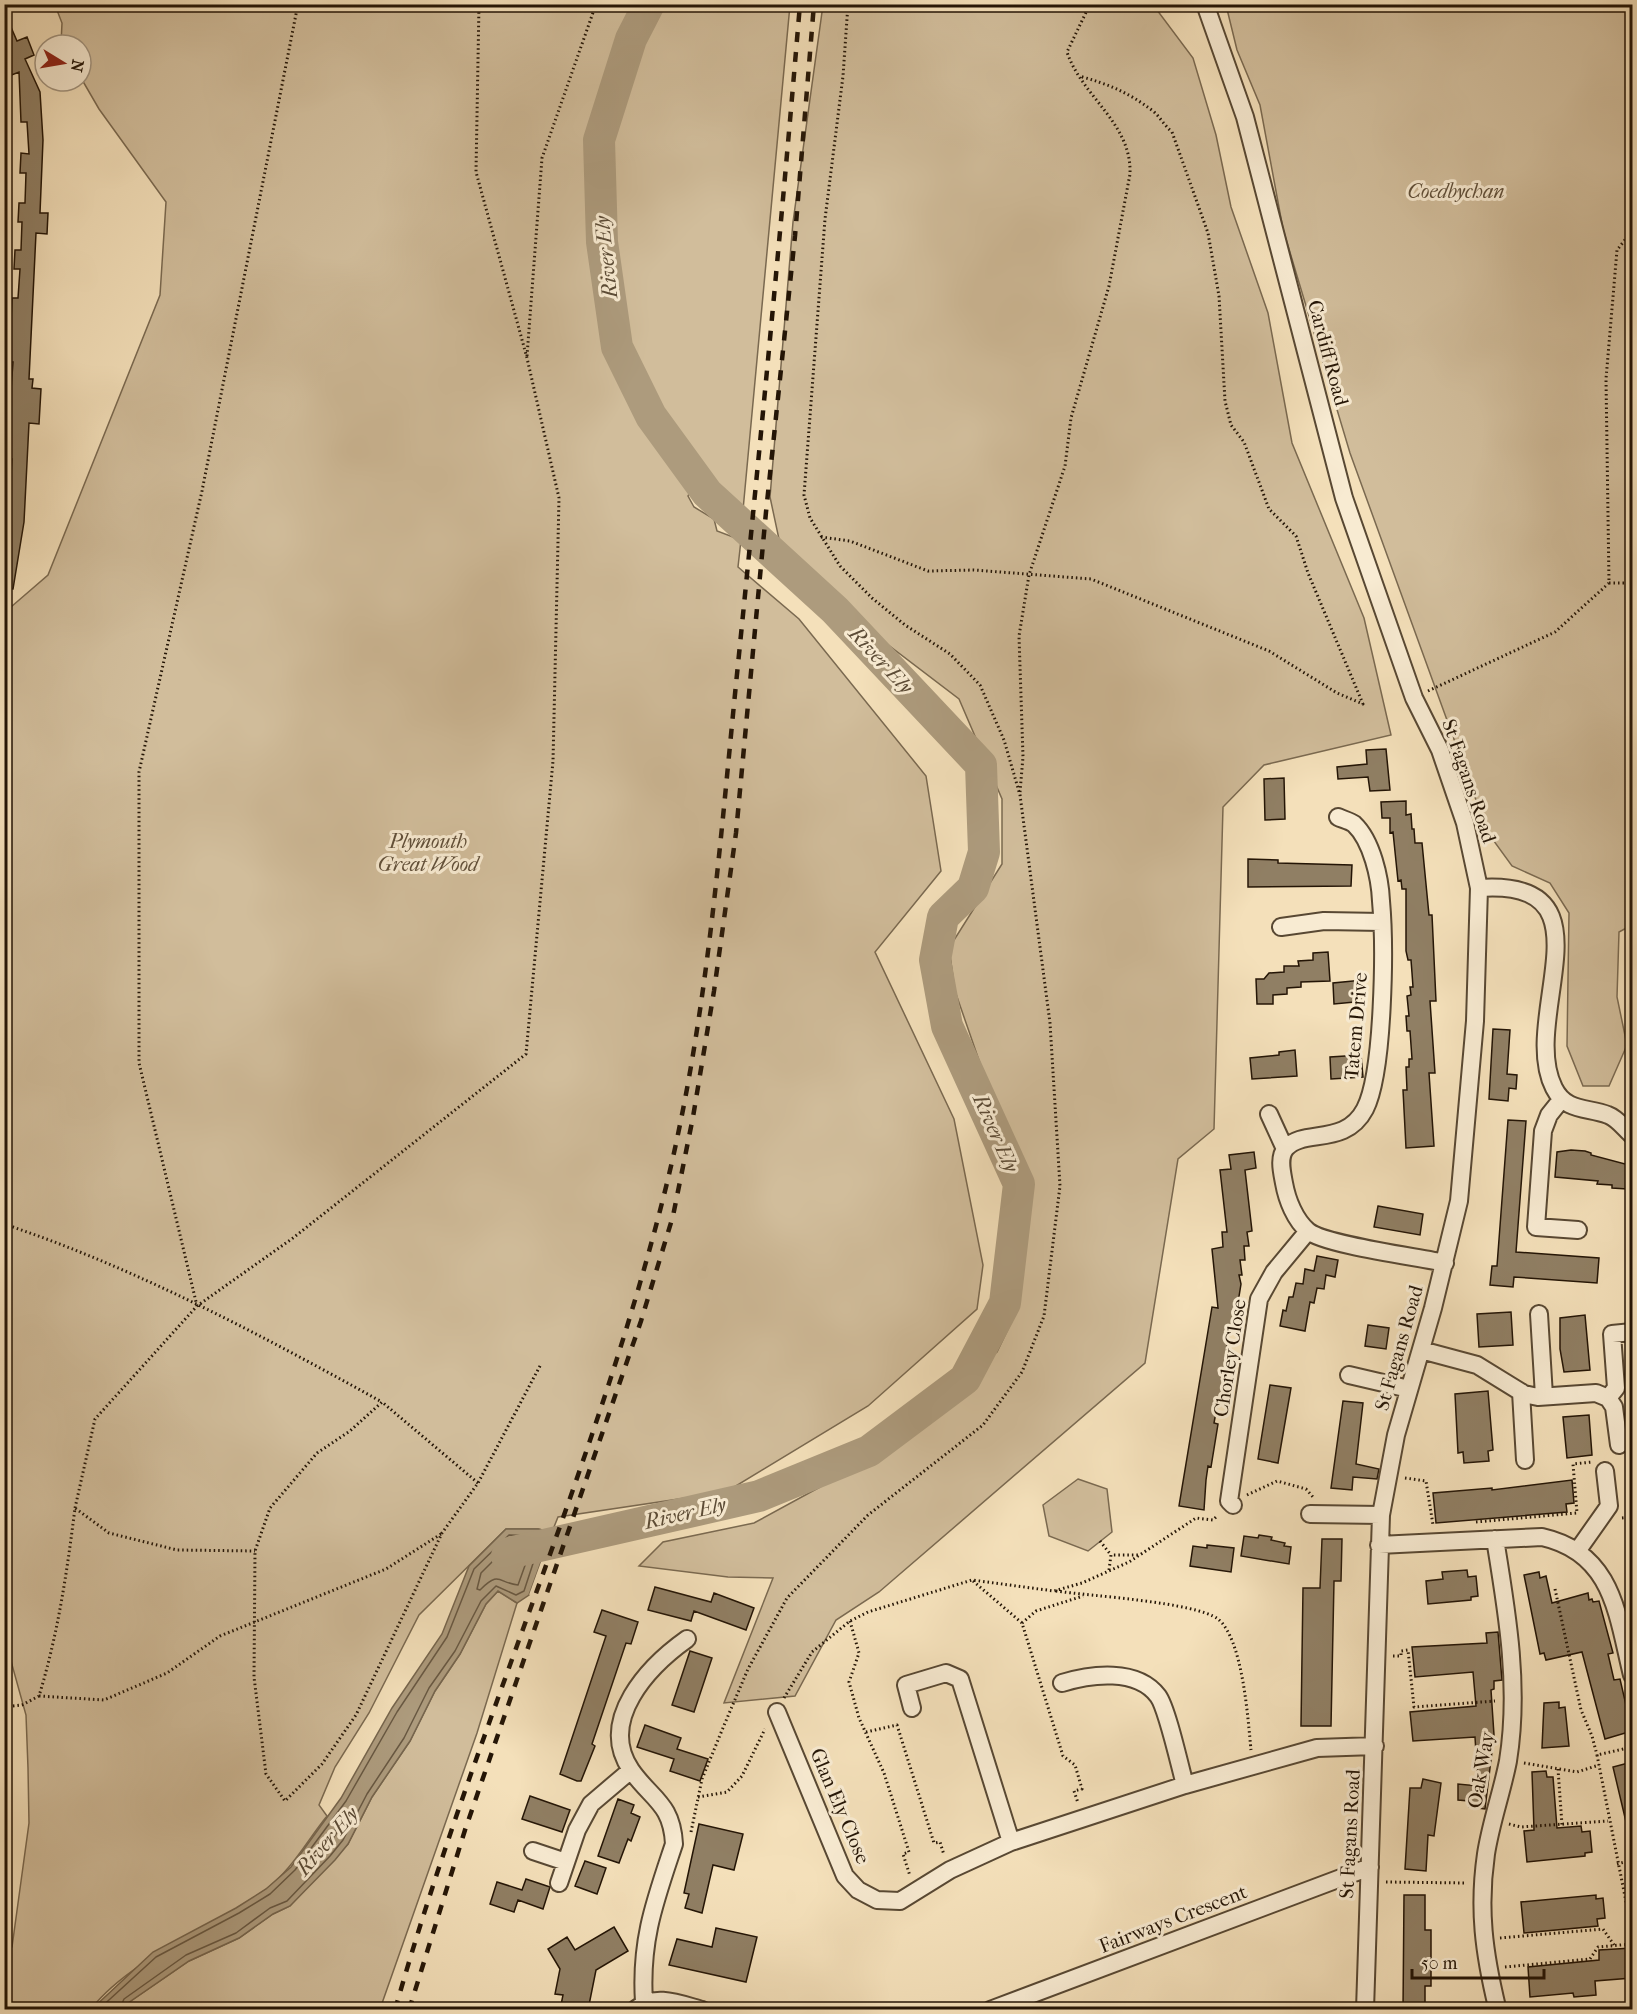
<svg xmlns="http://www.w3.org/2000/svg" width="1637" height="2014" font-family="'IM FELL French Canon',serif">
<rect width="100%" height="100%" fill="#f4e0ba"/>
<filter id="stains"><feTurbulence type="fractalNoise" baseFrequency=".00333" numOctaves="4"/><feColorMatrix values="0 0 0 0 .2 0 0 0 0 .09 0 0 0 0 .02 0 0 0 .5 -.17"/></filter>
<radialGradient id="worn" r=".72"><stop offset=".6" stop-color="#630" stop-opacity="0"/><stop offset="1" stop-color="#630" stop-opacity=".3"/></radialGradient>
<path fill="#d1bd9b" stroke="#7a6950" stroke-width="1.5" d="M55 5H790L743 510 704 495 693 487 688 496 694 507 714 519 717 531 741 540 738 567 799 619 926 776 941 871 875 952 954 1119 983 1265 977 1309 868 1406 726 1492 558 1517 552 1532 538 1529H506L419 1615 369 1713 335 1767 319 1805 327 1816C306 1842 291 1871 265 1890 213 1927 130 1959 91 2009H5V1954L12 1947 29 1823 28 1768 26 1715 4 1636V613L48 575 160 295 166 202 99 109 81 78V45L61 44 62 23Z
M823 5H1157V10L1193 58 1216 135 1231 207 1268 313 1292 443 1364 618 1391 735 1264 765 1223 807 1214 1129 1178 1159 1145 1363 879 1592 836 1620 795 1696 724 1703 773 1578 728 1577 639 1566 663 1542 754 1523 820 1487 890 1443 941 1394 997 1352 1019 1306 1015 1246 1025 1207 1010 1150 955 991 949 948 1002 864V799L959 699 871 632 852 622 780 544 770 497 793 222Z
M1226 5H1632V925L1619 932 1617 997 1627 1045 1609 1086H1583L1567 1046 1569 913 1550 883 1512 866 1488 833 1350 453 1283 229 1260 105 1237 50Z
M1078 1479 1107 1489 1112 1532 1088 1551 1049 1536 1043 1505Z
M498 1591 517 1603 477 1733 380 2009 123 2010 128 2003 189 1961 239 1938 273 1914 290 1906 348 1844 372 1797 410 1741 435 1691 460 1654 486 1604Z"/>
<path fill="#ad9b7d" stroke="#76654d" stroke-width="1.5" d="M506 1529H538L552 1532 529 1595 517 1603 498 1591 486 1604 460 1654 435 1691 410 1741 372 1797 348 1844 335 1860 290 1906 273 1914 239 1938 189 1961 128 2003 123 2009 91 2010 153 1952 236 1908 266 1889 291 1867 341 1798 392 1708 442 1634 469 1566Z"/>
<path fill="#f4e0ba" d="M553 1529 555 1533 533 1593 529 1595Z"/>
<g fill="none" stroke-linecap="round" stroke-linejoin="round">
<path stroke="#685842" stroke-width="1.5" d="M530 1542 532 1546 518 1585C498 1583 500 1570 480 1590L477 1589 481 1573 511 1543Z
M333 1830 338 1831 322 1854H319L318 1850Z
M98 2010 156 1957 239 1913 270 1894 295 1870 346 1801 397 1712 447 1637 474 1569 509 1535 542 1536 524 1591 516 1595 496 1586 481 1601 455 1651 429 1688 404 1738 367 1794 343 1840 330 1856 287 1901 270 1908 236 1933 186 1955 124 1999 119 2010"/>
<path stroke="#ad9b7d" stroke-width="32" d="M507 1556 509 1553 759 1496 869 1451 965 1379 1005 1303 1019 1184 947 1026 935 960 943 917 973 888 984 852 981 765 835 610 707 493 651 416 617 347 602 242 599 140 631 39 649 4"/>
</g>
<path fill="#907f64" stroke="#241506" stroke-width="1.5" d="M4 11 17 41 27 37 34 55 25 59 40 92 43 140 40 213H48L47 234 36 233 29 379H33L32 388 41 389 39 424 29 423 24 522 13 589 4 588V501L5 491H10L12 459 6 458 13 362H9L12 298H18L20 269H14L15 250H21L22 222H18L19 203H25L26 173H20L21 153 29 154 27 122H21L19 72 9 76 4 64Z
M1386 749 1390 790 1370 791 1368 777 1338 779 1337 767 1367 764 1366 750Z
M1284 778 1285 819 1265 820 1264 779Z
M1406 801V815L1411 814 1412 829H1414L1415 843H1422L1429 915H1432L1436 1001H1430L1435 1073H1429L1434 1146 1406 1148 1403 1090H1407L1406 1067H1409V1059H1412L1410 1031H1407L1406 1016H1409L1407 996 1411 995 1410 987H1413L1412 973 1411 960H1408L1406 951V889H1402L1401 880 1398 881 1393 832 1390 833V818H1382L1381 802Z
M1248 859 1278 860V863L1352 865 1351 886 1248 887Z
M1328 952 1330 981 1301 982V987L1287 988V994L1273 995V1004H1257L1256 979H1264L1269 973 1284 972V966H1299L1298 961 1313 960V953Z
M1363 980 1365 1001 1334 1004 1333 983Z
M1493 1029 1510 1030 1507 1074 1517 1075 1516 1089 1509 1088 1508 1101 1489 1099Z
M1295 1050 1297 1076 1252 1079 1250 1058 1279 1055V1052Z
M1361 1055 1363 1077 1331 1079 1330 1057Z
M1508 1120 1526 1121 1516 1252 1599 1258 1597 1283 1514 1277 1513 1287 1490 1285 1492 1266H1497Z
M1571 1150 1585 1151 1591 1153V1155L1629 1165 1627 1189 1612 1188V1185L1597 1184 1598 1181 1555 1177 1557 1152Z
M1254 1152 1256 1168 1245 1170 1252 1231 1247 1232 1249 1246H1244L1245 1260H1240L1242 1275H1239L1241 1284 1234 1327 1230 1326 1228 1339 1226 1353H1229L1222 1396H1219L1214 1423 1218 1424 1211 1467 1208 1466 1206 1480 1204 1510 1179 1506 1212 1307 1218 1308 1212 1249 1223 1247 1222 1232H1227L1220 1170 1231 1169 1229 1155Z
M1378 1206 1423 1214 1420 1235 1374 1227Z
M1317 1256 1338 1260 1335 1277 1326 1275 1324 1289 1317 1288 1314 1303 1310 1302 1305 1331 1280 1326 1283 1310 1286 1311 1289 1297H1293L1296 1283 1303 1284 1305 1269 1314 1271Z
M1511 1312 1513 1345 1479 1347 1477 1314Z
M1585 1315 1590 1370 1564 1372 1560 1349V1318Z
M1368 1325 1389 1328 1386 1349 1365 1346Z
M1270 1385 1291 1388 1278 1463 1258 1459Z
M1488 1391 1493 1450 1488 1451 1489 1461 1464 1463 1463 1452 1458 1453 1455 1394Z
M1343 1401 1363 1403 1356 1464 1379 1469 1377 1479 1353 1477 1352 1490 1331 1488Z
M1589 1415 1592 1455 1567 1458 1563 1417Z
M1572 1480 1574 1503 1566 1504 1567 1512 1436 1523 1433 1493 1492 1488V1490Z
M1259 1535 1272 1537 1271 1540 1285 1543 1284 1546 1291 1547 1289 1564 1241 1556 1244 1536 1258 1538Z
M1322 1539H1342L1341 1581H1334L1331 1726H1301L1303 1588H1320Z
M1207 1545 1234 1548 1231 1572 1190 1566 1193 1546 1207 1548Z
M1467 1570 1468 1577 1476 1576 1478 1596 1471 1597V1600L1428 1604 1426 1581 1443 1579 1442 1572Z
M1539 1572 1540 1578 1546 1576 1552 1603 1588 1593 1589 1600 1592 1599 1593 1602 1599 1601 1613 1653 1608 1654 1614 1680 1620 1679 1632 1731 1605 1739 1582 1652 1546 1660 1544 1653 1540 1654 1524 1575Z
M655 1587 711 1602 714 1593 754 1608 746 1630 694 1611 691 1621 648 1610Z
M602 1610 638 1622 631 1644 626 1643 592 1744 595 1746 581 1781H577L560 1774 606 1636 594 1632Z
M1498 1632 1502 1680 1494 1681V1689L1491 1690 1494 1735 1485 1809 1469 1807V1801L1458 1800V1784L1478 1786 1475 1737 1413 1741 1410 1712 1476 1706 1473 1672 1415 1677 1412 1647 1487 1643 1486 1633Z
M690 1651 712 1658 694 1712 672 1705Z
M1559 1702V1708L1565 1707 1569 1746 1542 1748 1544 1703Z
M645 1725 681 1738 677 1749 708 1759 700 1781 670 1771 674 1759 637 1747Z
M1632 1762V1825L1627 1826 1613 1767Z
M1546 1771 1547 1777H1553L1557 1828 1581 1826 1582 1832 1590 1831 1592 1852 1585 1853V1856L1527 1862 1524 1831 1534 1830 1532 1772Z
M1423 1779 1441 1783 1434 1836 1428 1835 1426 1871 1405 1869 1410 1788H1421Z
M530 1796 570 1810 562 1832 522 1819Z
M618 1799 634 1805 631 1813 640 1817 631 1841 628 1839 619 1863 598 1856Z
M699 1824 743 1834 734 1870 713 1865 702 1913 685 1908 689 1894 684 1893Z
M585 1861 606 1868 597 1894 575 1886Z
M526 1879 550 1887 543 1909 518 1900 514 1912 490 1904 497 1882 522 1890Z
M1404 1895H1425V1930H1431V1986H1425V2010H1403Z
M1596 1895V1899L1603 1898 1605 1918 1597 1919 1598 1926 1524 1933 1521 1902Z
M614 1927 628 1951 596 1970 588 2010H560L563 1995 555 1994 560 1969 548 1949 567 1937 575 1950Z
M716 1928 757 1937 746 1982 669 1965 677 1939 712 1947Z
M1632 1948V1978L1595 1981 1596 1995 1574 1997 1573 1993 1530 1997 1528 1967 1599 1960V1950Z"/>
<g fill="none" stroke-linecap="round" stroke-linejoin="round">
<g stroke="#584833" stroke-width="20">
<path id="minor" d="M1205 4 1245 117 1344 498 1414 698 1440 750 1465 823 1479 888 1475 1021 1459 1201 1433 1308 1396 1435 1381 1515 1365 2010
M1338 817C1342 819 1350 821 1354 824 1372 841 1380 878 1381 901 1385 945 1384 1072 1365 1109 1345 1147 1304 1128 1286 1148 1278 1157 1282 1172 1284 1183 1287 1200 1295 1220 1308 1231 1325 1245 1418 1257 1445 1263
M1479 888C1618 878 1518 1017 1554 1088 1566 1112 1587 1107 1608 1115 1617 1118 1625 1129 1632 1135
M1281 927 1324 921 1382 922
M1561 1100 1549 1115 1543 1131 1536 1227 1578 1230
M1269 1114 1285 1149
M1539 1314 1544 1396
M1421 1350 1477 1365 1524 1394 1538 1397 1596 1393 1608 1398 1614 1407 1619 1445
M1349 1375 1409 1389
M1521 1392 1525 1460
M1608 1398 1616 1388 1612 1334 1632 1332
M1233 1505 1229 1501 1259 1299 1274 1272 1308 1231
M1310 1514 1381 1515
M1495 1539C1507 1612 1520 1687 1508 1761 1502 1792 1491 1822 1486 1854 1478 1909 1484 1953 1497 2007
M1379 1545 1542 1537C1613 1553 1617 1614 1632 1675
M1578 1550 1609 1506 1605 1471
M1062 1683C1091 1674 1137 1668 1158 1696 1167 1708 1180 1767 1185 1785
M912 1708 906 1685 946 1673 960 1679 1011 1842
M777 1712 845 1876 858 1890 877 1900 900 1901 950 1870 1011 1842 1185 1785 1317 1748 1375 1746
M533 1851 566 1862
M559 1883 577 1830 591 1804 631 1770
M644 2002C640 1940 655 1901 674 1844 672 1803 651 1799 631 1770 597 1720 649 1666 687 1639
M636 2009C655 1993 680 2004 702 2010
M990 2010 1370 1867"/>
</g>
<path stroke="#241506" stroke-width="3" stroke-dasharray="1.5 3" stroke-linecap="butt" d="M527 356 542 158 596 4
M821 537 850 541 928 571 974 570 1091 579 1269 651 1337 693 1363 704 1308 573 1296 536 1269 509 1244 442 1231 425 1225 401 1219 296 1208 233 1172 132C1164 125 1160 117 1153 111 1128 92 1108 84 1079 76
M1609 583H1632
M1428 691 1555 632 1609 583 1606 379 1617 250 1632 231
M1020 792 1023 757 1019 636 1029 575 1065 466 1071 418 1109 286 1130 174C1132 123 1082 97 1067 52L1090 4
M4 1224C136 1268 261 1335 382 1402
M197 1306 139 1063V772L202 491 298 4
M1405 1478 1426 1481 1433 1525
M478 1483 382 1402 350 1431 317 1453 270 1508 255 1551 254 1677 266 1774 285 1801 322 1764 356 1715 442 1533 478 1483 541 1364
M1247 1495 1277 1481 1306 1489 1313 1497
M75 1508 95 1419 197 1306 293 1238 526 1054 553 761 559 498 527 358 476 172 479 4
M1622 1518 1632 1517
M1476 1522 1577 1513 1573 1464 1592 1462
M1100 1541 1111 1555
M1109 1570 1111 1555H1138
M973 1581 1022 1623 1063 1756 1075 1765 1082 1789 1074 1791 1078 1803
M1555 1589 1581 1710 1592 1736 1597 1755
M1056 1591C1090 1596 1195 1602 1218 1619 1243 1639 1248 1720 1251 1750
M850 1621 859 1653 849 1682 859 1718 884 1773 909 1852 903 1854 910 1876
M1022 1623 1036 1611 1083 1596
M1393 1656H1401V1651L1408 1650 1414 1707 1495 1701
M39 1696 104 1700 167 1673 220 1636 386 1569 441 1534
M784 1698 812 1652 850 1621 868 1612 972 1580 1054 1591 1082 1583 1129 1562 1196 1518 1213 1520 1218 1515
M4 1707 22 1705 39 1696C58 1634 67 1572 75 1508L109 1533 177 1550 255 1551
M866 1732 897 1725 934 1843 940 1842 944 1855
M1632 1747 1597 1755 1632 1932
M1524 1763 1577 1772 1599 1765
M1558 1769 1562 1825
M698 1797 727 1792 742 1776 765 1729
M1509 1824 1521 1827 1608 1821
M691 1832 702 1779 725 1723 748 1669 787 1598 868 1515 983 1425 1022 1372 1044 1316 1060 1186 1050 1023 1020 795 1004 740 980 685 950 654 905 625 872 598 840 566 810 518 804 495 825 219 843 76 848 4
M1617 1864 1632 1860
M1386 1882 1466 1883
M1500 1938 1603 1929 1614 1945
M1505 1967 1590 1959 1598 1947 1632 1944"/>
<use href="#minor" stroke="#f8ebd2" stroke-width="16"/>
<path stroke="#241506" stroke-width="4.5" stroke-dasharray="10 10" stroke-linecap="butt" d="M395 2010C473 1734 594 1472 664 1195 706 1028 719 854 736 684 759 457 781 231 800 4
M409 2010 465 1830 641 1321 673 1216 693 1117 714 991 736 833 766 512 795 236 814 4"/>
</g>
<g text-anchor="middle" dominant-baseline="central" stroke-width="6" stroke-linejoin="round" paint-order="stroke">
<g font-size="20" font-style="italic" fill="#61503a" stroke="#f8ebd2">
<text x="1456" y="191">Coedbychan</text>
<text x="428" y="841">Plymouth<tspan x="428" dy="23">Great Wood</tspan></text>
</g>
<g font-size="20" fill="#241506" stroke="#f8ebd2">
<text transform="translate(1328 353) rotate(75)">Cardiff Road</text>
<text transform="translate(1469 781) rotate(71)">St Fagans Road</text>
<text transform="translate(1356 1026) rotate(-85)">Tatem Drive</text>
<text transform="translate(1399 1348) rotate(-74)">St Fagans Road</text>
<text transform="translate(1230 1358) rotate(-81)">Chorley Close</text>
<text transform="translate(1481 1770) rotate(-80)">Oak Way</text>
<text transform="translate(840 1806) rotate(67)">Glan Ely Close</text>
<text transform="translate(1350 1834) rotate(-87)">St Fagans Road</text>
<text transform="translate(1173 1919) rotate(-21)">Fairways Crescent</text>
</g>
<g font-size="21" font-style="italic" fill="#5b4b36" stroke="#f8ebd2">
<text transform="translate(606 257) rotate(-96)">River Ely</text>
<text transform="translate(881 660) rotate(47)">River Ely</text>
<text transform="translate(996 1133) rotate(66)">River Ely</text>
<text transform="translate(685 1513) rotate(-13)">River Ely</text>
<text transform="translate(327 1841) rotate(-49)">River Ely</text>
</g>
</g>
<rect width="1637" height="2014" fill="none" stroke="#f4e0ba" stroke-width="24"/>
<rect x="6" y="6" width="1625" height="2002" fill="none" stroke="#241506" stroke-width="3"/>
<rect x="12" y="12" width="1613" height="1990" fill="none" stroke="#241506" stroke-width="1.5"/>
<g transform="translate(63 63) rotate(101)"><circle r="28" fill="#f8ebd2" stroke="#a39580" stroke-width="1.5"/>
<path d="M0-4.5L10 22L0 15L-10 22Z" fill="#8f2418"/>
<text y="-9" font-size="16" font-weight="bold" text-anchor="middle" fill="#241506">N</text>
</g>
<path d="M1412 1969v9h132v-9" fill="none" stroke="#241506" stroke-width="3"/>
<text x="1421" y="1969" font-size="18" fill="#241506" stroke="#f8ebd2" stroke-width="4.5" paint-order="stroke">50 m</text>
<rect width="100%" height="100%" filter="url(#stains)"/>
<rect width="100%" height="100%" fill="url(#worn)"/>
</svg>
